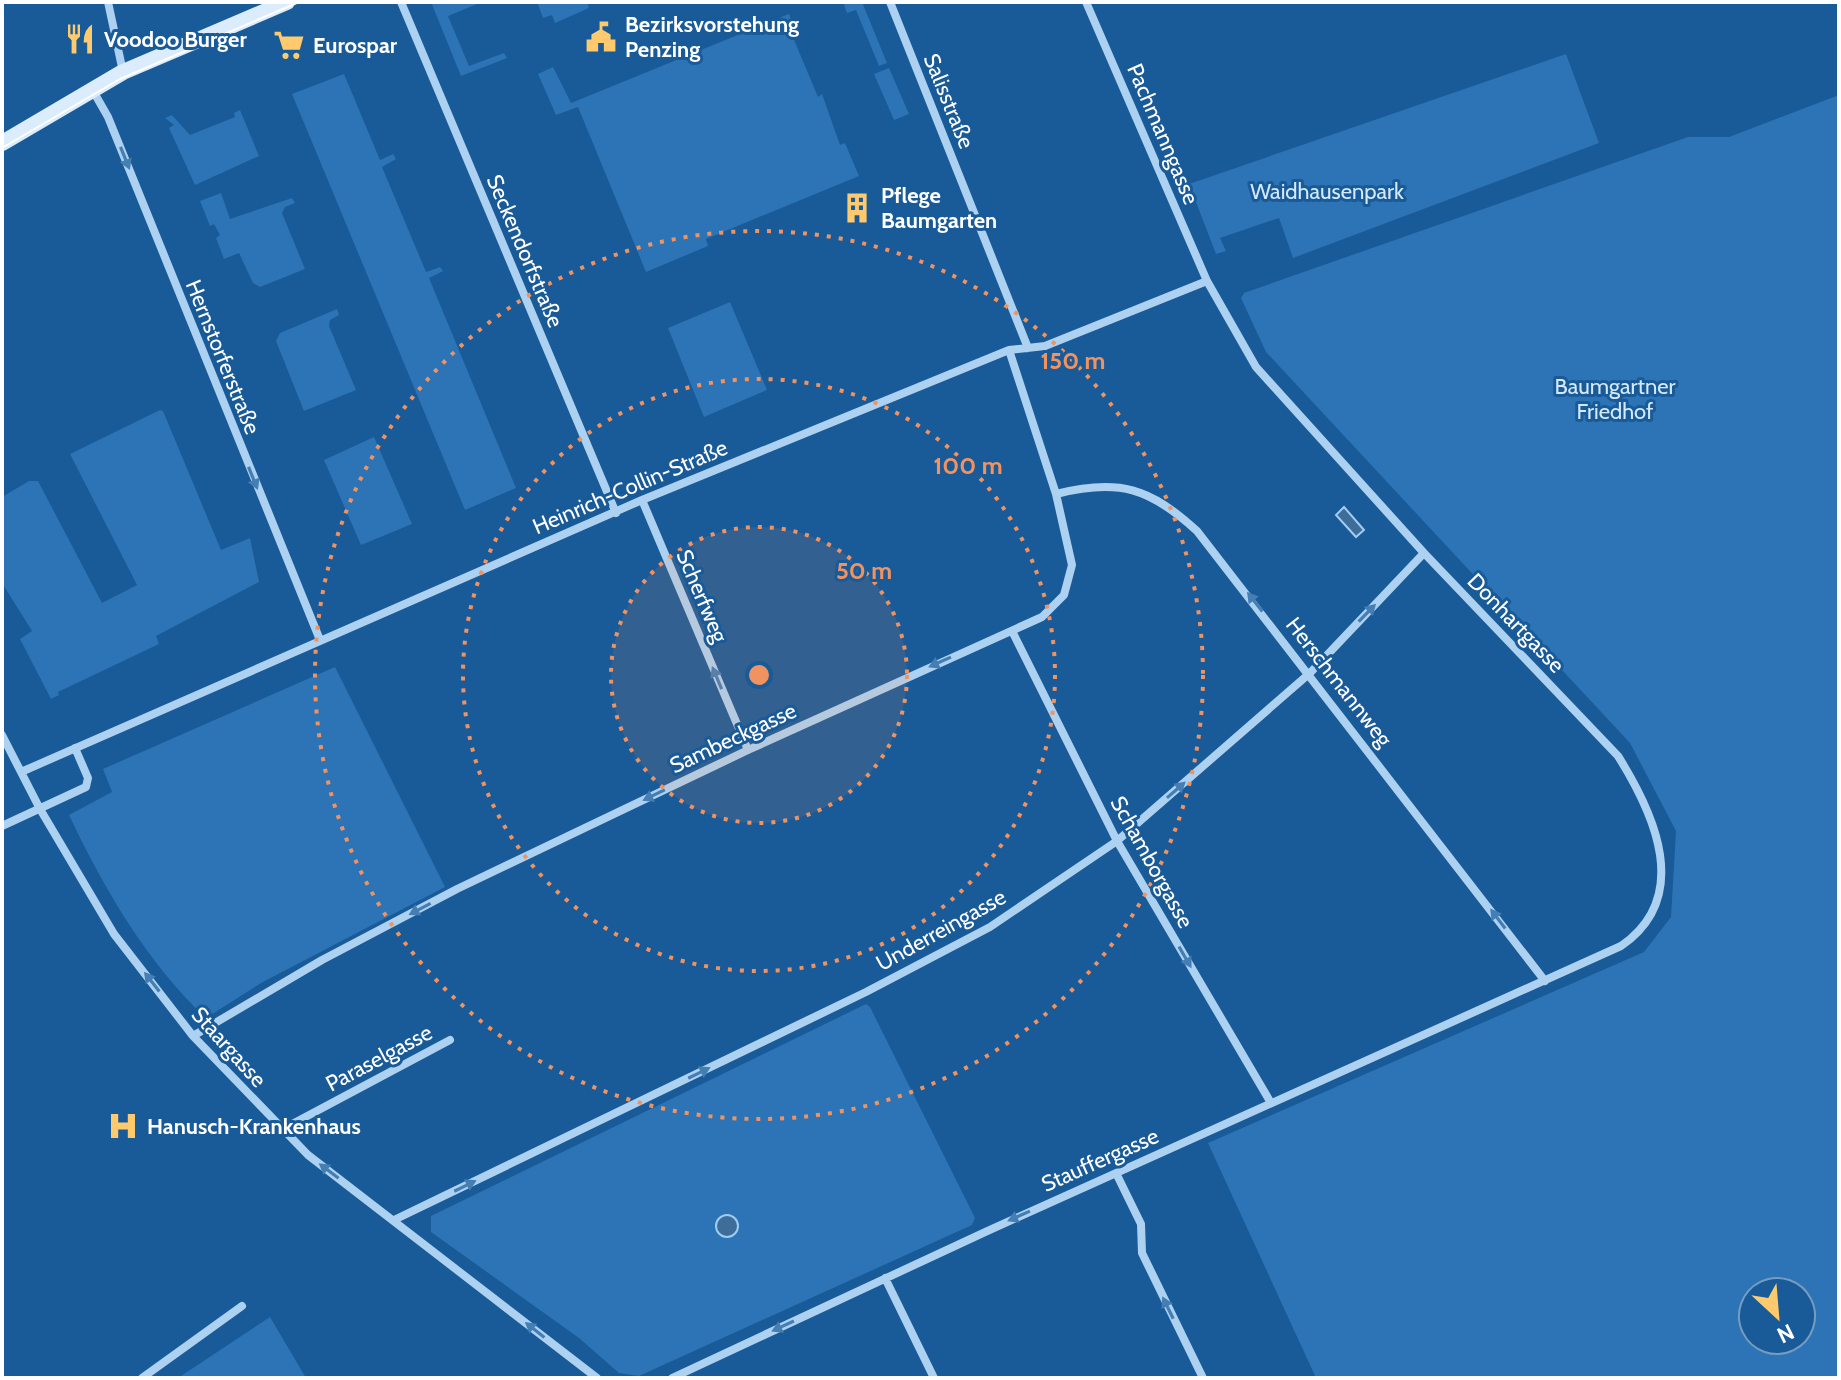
<svg xmlns="http://www.w3.org/2000/svg" width="1841" height="1380" font-family="Cabin,sans-serif">
<rect width="100%" height="100%" fill="#195a98"/>
<path fill="#2c74b6" fill-rule="evenodd" d="M431 2H482L448 16 469 66 504 53 507 58 461 76Z
M537 2H587L589 8 555 23 552 15 543 18Z
M843 2H862L887 63 879 66 856 10 847 13Z
M789 14 797 34 792 35 818 97 822 94 840 145 845 143 859 176 706 239 708 246 646 272 578 107 556 115 538 74 553 67 571 103Z
M1566 54 1599 143 1293 258 1279 218 1220 238 1226 251 1216 254 1189 184Z
M889 68 909 114 894 120 874 74Z
M344 74 380 160 393 154 396 159 382 167 426 272 440 267 443 271 429 278 516 488 465 510 292 94Z
M1839 95V1378H1316L1208 1143 1644 952 1671 917 1676 831 1630 743 1266 352 1241 298 1244 293 1688 137H1729ZM1753 1292H1801V1340H1753Z
M240 110 259 156 195 185 169 128 174 125 165 118 172 115 190 135 235 117 234 113Z
M221 193 230 219 292 198 295 203 285 207 282 213 305 269 260 287 253 283 239 253 224 259 216 238 220 235 214 224 210 226 200 201Z
M730 302 767 390 704 417 668 328Z
M337 309 339 315 330 320 329 326 356 390 304 411 276 341 280 333Z
M160 410 163 411 221 550 250 538 259 582 156 636 159 644 58 692 59 695 51 699 20 639 32 631 2 583V497L29 481H38L102 603 137 585 70 454Z
M374 437 412 524 361 545 324 460Z
M335 667 445 887 261 983 206 1018C147 963 103 887 69 815L112 792 103 769Z
M866 1004 870 1007 975 1218 972 1225 639 1376 619 1373 579 1338 431 1232V1216Z
M270 1317 306 1378H178Z"/>
<path fill="#3f6d99" stroke="#a0ccf3" stroke-width="2" d="M1344 507 1364 530 1356 537 1336 515Z
M716 1226a11 11 0 1 1 22 0a11 11 0 1 1-22 0Z"/>
<g fill="none" stroke-linecap="round" stroke-linejoin="round">
<path stroke="#add1f1" stroke-width="8" d="M108 2 123 72
M401 2 616 513
M890 2 1028 348
M92 89 108 117 320 640
M1056 494C1119 478 1150 488 1197 531L1545 981
M642 500 748 750
M1013 633 1117 841 1271 1103
M2 735 40 809 114 934 193 1036 308 1155 597 1378
M21 772 642 500 1009 350 1045 346 1207 281
M2 826 86 787 88 778 75 748
M193 1036 322 960 457 889 748 750 1042 617 1064 595 1072 565 1056 494 1009 350
M281 1130 450 1040
M1116 1173 1141 1224 1142 1253 1203 1378
M394 1220 866 992 990 927 1117 841 1310 673 1424 553
M885 1278 934 1378
M142 1378 242 1306
M672 1378 985 1232 1621 946C1692 897 1655 815 1618 756L1424 553 1256 367 1207 281 1086 2"/>
<path stroke="#dbecfc" stroke-width="16" d="M2 143 123 72 287 2"/>
<path stroke="#fff" stroke-width="2" d="M2 148 120 79 299 2"/>
</g>
<defs><path id="oneway-solid" d="M-6-.8H1V-3.2L6.5 0L1 3.2V.8H-6Z" transform="scale(2)"/></defs>
<g fill="#457eb3">
<use href="#oneway-solid" transform="translate(125 158) rotate(68)"/>
<use href="#oneway-solid" transform="translate(253 478) rotate(68)"/>
<use href="#oneway-solid" transform="translate(1255 602) rotate(-128)"/>
<use href="#oneway-solid" transform="translate(1367 613) rotate(-46)"/>
<use href="#oneway-solid" transform="translate(940 662) rotate(156)"/>
<use href="#oneway-solid" transform="translate(717 678) rotate(-113)"/>
<use href="#oneway-solid" transform="translate(1176 790) rotate(-41)"/>
<use href="#oneway-solid" transform="translate(654 795) rotate(154)"/>
<use href="#oneway-solid" transform="translate(420 909) rotate(152)"/>
<use href="#oneway-solid" transform="translate(1498 919) rotate(-127)"/>
<use href="#oneway-solid" transform="translate(1185 957) rotate(60)"/>
<use href="#oneway-solid" transform="translate(152 982) rotate(-128)"/>
<use href="#oneway-solid" transform="translate(699 1073) rotate(-26)"/>
<use href="#oneway-solid" transform="translate(329 1171) rotate(-143)"/>
<use href="#oneway-solid" transform="translate(465 1186) rotate(-26)"/>
<use href="#oneway-solid" transform="translate(1019 1216) rotate(156)"/>
<use href="#oneway-solid" transform="translate(1168 1308) rotate(-116)"/>
<use href="#oneway-solid" transform="translate(783 1326) rotate(155)"/>
<use href="#oneway-solid" transform="translate(535 1330) rotate(-142)"/>
</g>
<circle cx="759" cy="675" r="148" fill="#f09361" fill-opacity=".12"/>
<g fill="none" stroke="#f09361" stroke-width="4" stroke-dasharray="4 8">
<circle cx="759" cy="675" r="148"/>
<circle cx="759" cy="675" r="296"/>
<circle cx="759" cy="675" r="444"/>
</g>
<defs>
<g id="civic-bare" transform="scale(2.4)"><path d="M-.6-6.5H3V-4.5H.6V-3L4-1V1h2V6H-6V1h2V-1L-.6-3ZM-1.2 2.5V6h2.4V2.5Z" fill="#ffca6d" stroke="#195a98" stroke-width="2.5" paint-order="stroke"/></g>
<g id="restaurant-bare" transform="scale(2.4)"><path d="M-5-6h1v4h1v-4h1v4h1v-4h1v5L-1.5 .5V6h-2V.5L-5-1ZM5-6V6H3V1.5H1.5Q1.5-4 5-6Z" fill="#ffca6d" stroke="#195a98" stroke-width="2.5" paint-order="stroke"/></g>
<g id="supermarket-bare" transform="scale(2.4)"><path d="M-6-5.5h2.5l.6 2H6L4.5 2H-2.5L-4.4-4H-6ZM-1.5 3.2a1.3 1.3 0 1 0 .1 0ZM3 3.2a1.3 1.3 0 1 0 .1 0Z" fill="#ffca6d" stroke="#195a98" stroke-width="2.5" paint-order="stroke"/></g>
<g id="building-bare" transform="scale(2.4)"><path d="M-4-6H4V6H1V3H-1V6H-4ZM-2.5-4.3h1.7v1.8h-1.7ZM.8-4.3h1.7v1.8H.8ZM-2.5-1h1.7V.8h-1.7ZM.8-1h1.7V.8H.8Z" fill="#ffca6d" stroke="#195a98" stroke-width="2.5" paint-order="stroke"/></g>
<g id="hospital-bare" transform="scale(2.4)"><path d="M-5-5h3v3.5h4V-5h3V5h-3V1.5h-4V5h-3Z" fill="#ffca6d" stroke="#195a98" stroke-width="2.5" paint-order="stroke"/></g>
</defs>
<g fill-rule="evenodd">
<use href="#civic-bare" x="601" y="37"/>
<use href="#restaurant-bare" x="80" y="39"/>
<use href="#supermarket-bare" x="289" y="45"/>
<use href="#building-bare" x="857" y="208"/>
<use href="#hospital-bare" x="123" y="1126"/>
</g>
<g text-anchor="middle" dominant-baseline="central" stroke-width="6" stroke-linejoin="round" paint-order="stroke">
<g font-size="22" font-weight="bold" fill="#fff" stroke="#195a98" text-anchor="start">
<text x="625" y="24">Bezirksvorstehung<tspan x="625" dy="25">Penzing</tspan></text>
<text x="104" y="39">Voodoo Burger</text>
<text x="313" y="45">Eurospar</text>
<text x="881" y="195">Pflege<tspan x="881" dy="25">Baumgarten</tspan></text>
<text x="147" y="1126">Hanusch-Krankenhaus</text>
</g>
<g font-size="22" fill="#fff" stroke="#195a98">
<text transform="translate(949 101) rotate(68)">Salisstraße</text>
<text transform="translate(1163 134) rotate(67)">Pachmanngasse</text>
<text transform="translate(525 251) rotate(67)">Seckendorfstraße</text>
<text transform="translate(223 357) rotate(68)">Hernstorferstraße</text>
<text transform="translate(630 487) rotate(-23)">Heinrich-Collin-Straße</text>
<text transform="translate(702 596) rotate(67)">Scherfweg</text>
<text transform="translate(1516 623) rotate(46)">Donhartgasse</text>
<text transform="translate(1339 682) rotate(52)">Herschmannweg</text>
<text transform="translate(733 738) rotate(-25)">Sambeckgasse</text>
<text transform="translate(1152 862) rotate(61)">Schamborgasse</text>
<text transform="translate(941 930) rotate(-29)">Underreingasse</text>
<text transform="translate(229 1047) rotate(48)">Staargasse</text>
<text transform="translate(379 1058) rotate(-28)">Paraselgasse</text>
<text transform="translate(1100 1160) rotate(-24)">Stauffergasse</text>
</g>
<g font-size="22" fill="#d4e9fc" stroke="#195a98">
<text x="1327" y="191">Waidhausenpark</text>
<text x="1615" y="386">Baumgartner<tspan x="1615" dy="25">Friedhof</tspan></text>
</g>
</g>
<circle cx="759" cy="675" r="12" fill="#f09361" stroke="#195a98" stroke-width="4"/>
<g font-size="24" text-anchor="middle" font-weight="bold" fill="#f09361" stroke="#195a98" stroke-width="6" stroke-linejoin="round" paint-order="stroke">
<text x="1073" y="369">150 m</text>
<text x="968" y="474">100 m</text>
<text x="864" y="579">50 m</text>
</g>
<rect width="1841" height="1380" fill="none" stroke="#ffffff" stroke-width="8"/>
<g transform="translate(1777 1316) rotate(154)"><circle r="38" fill="#195a98" stroke="#759cc1" stroke-width="2"/>
<path d="M0-6L14 30L0 20L-14 30Z" fill="#ffca6d"/>
<text y="-12" font-size="22" font-weight="bold" text-anchor="middle" fill="#ffffff">N</text>
</g>
</svg>
